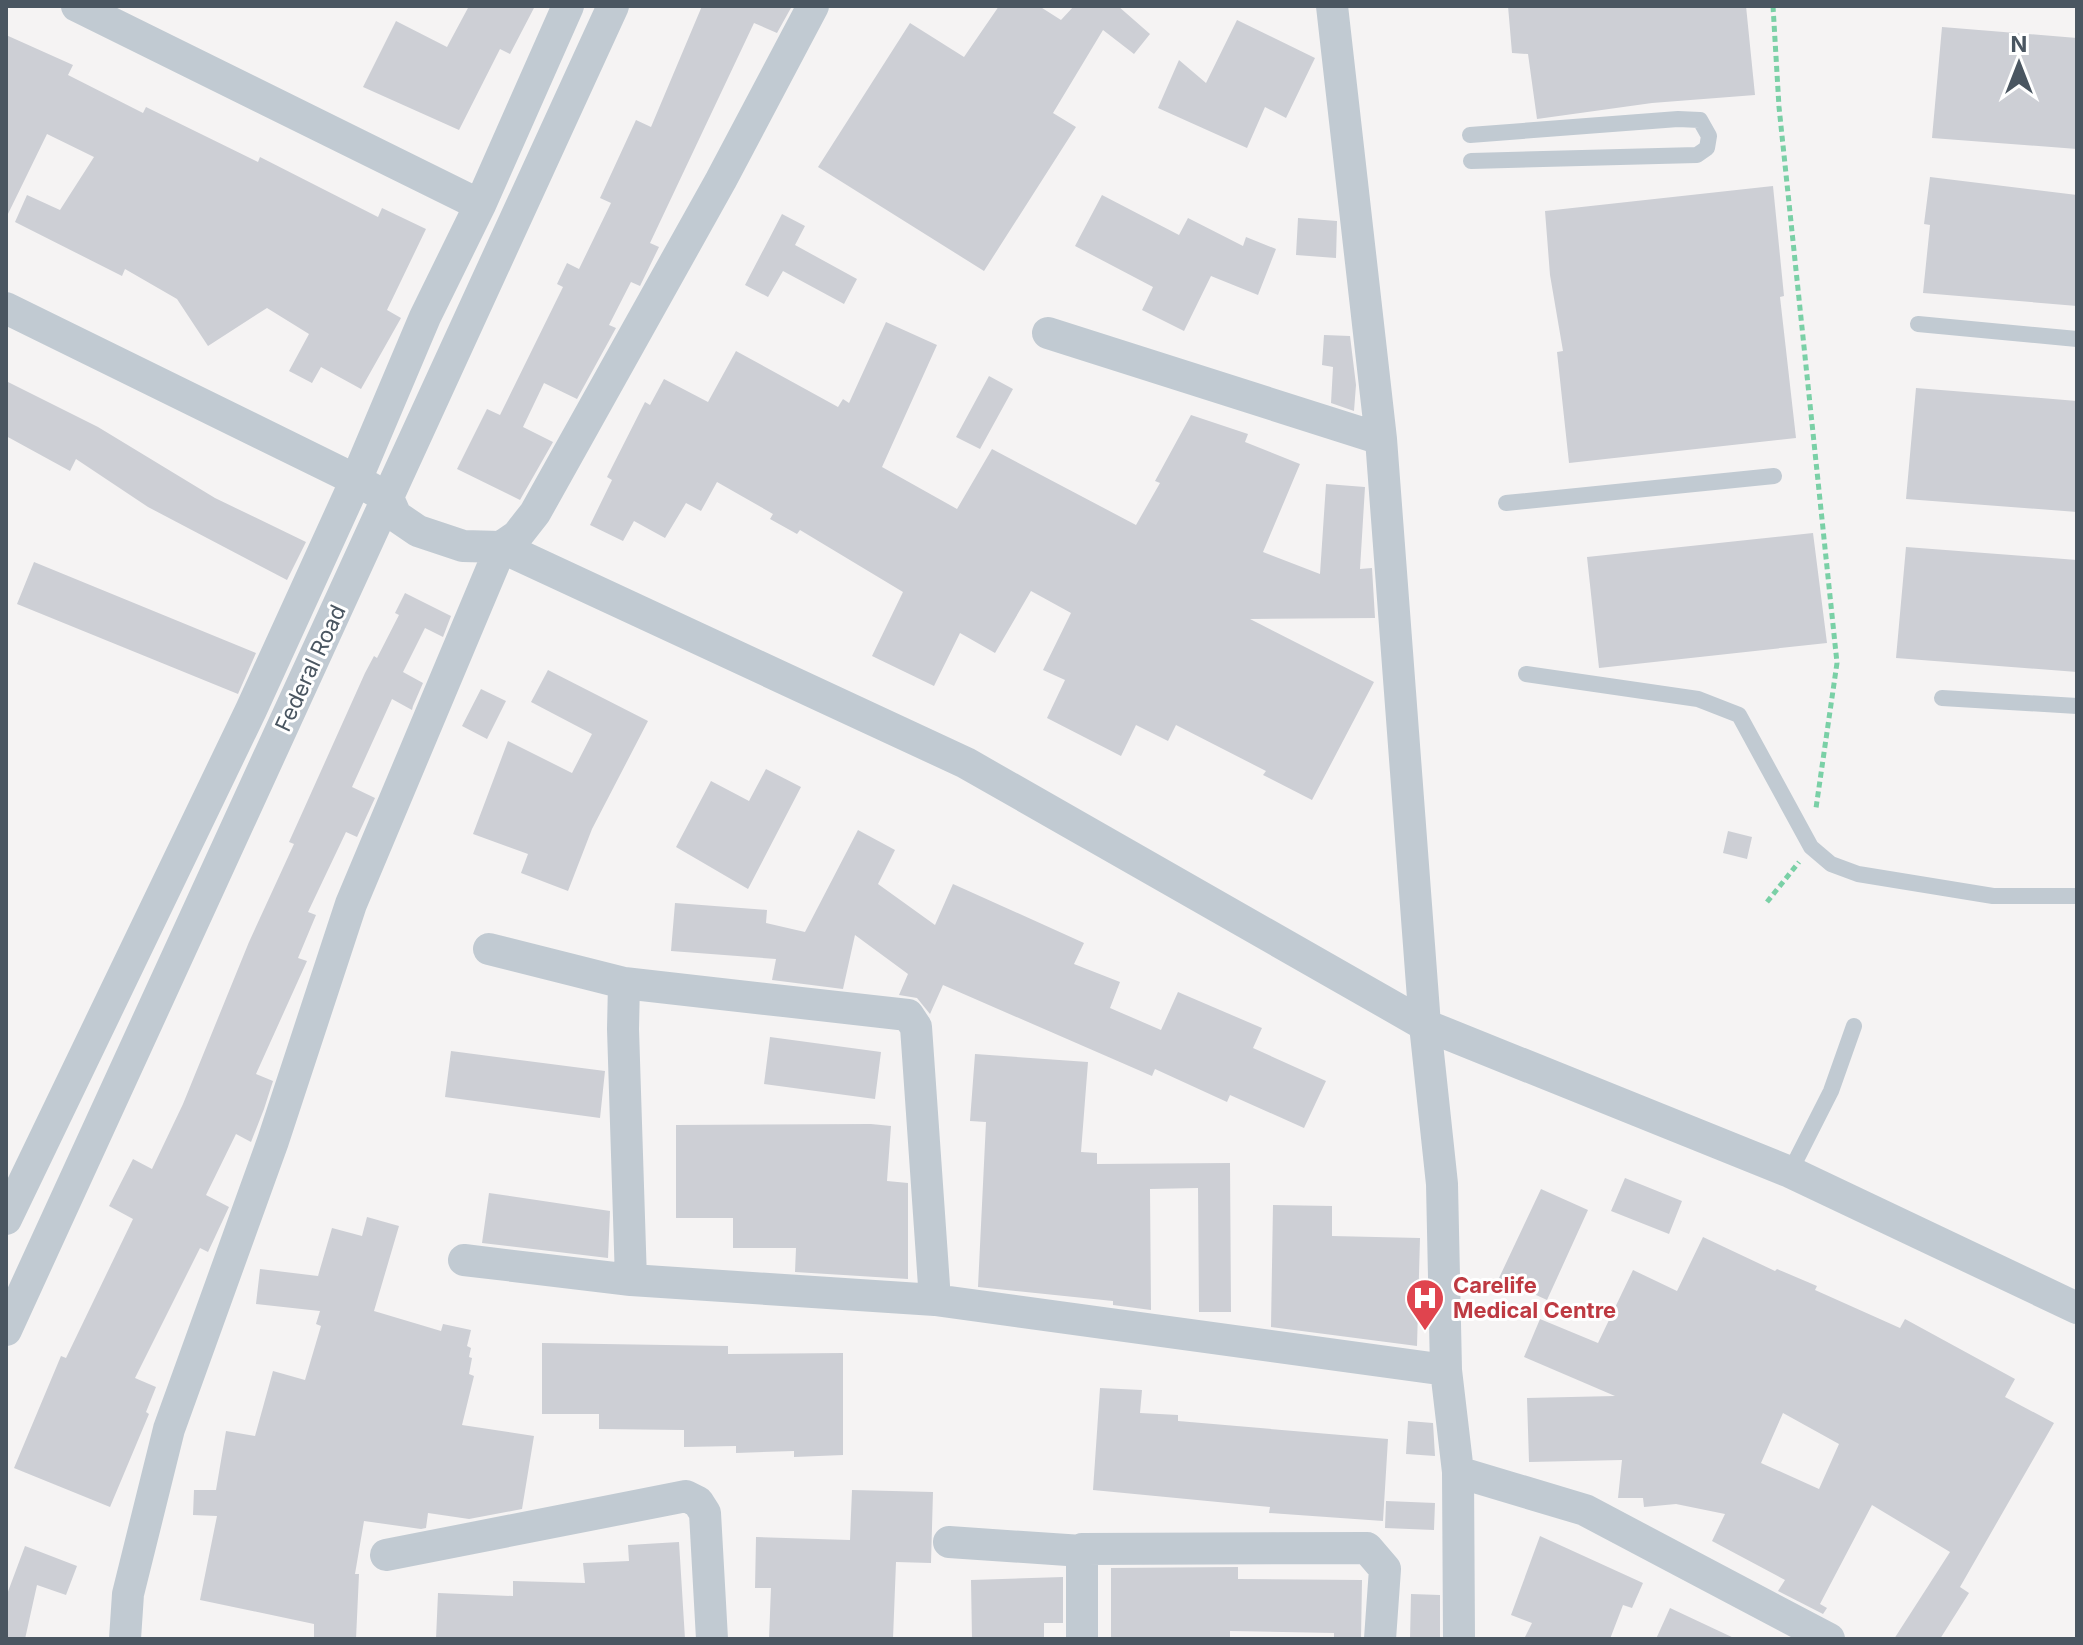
<svg xmlns="http://www.w3.org/2000/svg" width="2083" height="1645" font-family="Inter,sans-serif">
<rect width="100%" height="100%" fill="#f5f3f3"/>
<path fill="#cdcfd5" fill-rule="evenodd" d="M469 6H535L510 54 500 49 459 130 363 87 396 21 447 47Z
M702 6H792L777 33 754 23 650 243 659 247 640 286 631 282 609 325 616 328 577 399 544 383 523 427 553 442 520 500 457 469 487 409 500 415 563 287 557 284 567 263 579 269 611 203 600 198 636 120 651 127Z
M999 6H1039L1061 20 1074 6H1118L1150 34 1134 54 1103 30 1053 113 1076 127 984 271 818 167 910 23 964 57Z
M1508 6H1746L1755 95 1652 103 1537 119 1528 54 1512 53Z
M1237 20 1315 58 1286 118 1265 107 1247 148 1158 108 1179 60 1206 83Z
M1942 27 2077 38V149L1932 138Z
M6 35 73 65 68 75 143 113 146 107 258 162 260 157 378 217 382 208 426 229 387 310 401 318 361 389 321 367 312 383 289 371 309 334 267 308 208 346 177 299 125 269 122 276 15 222 27 195 60 210 94 157 47 134 6 218Z
M1930 177 2077 195V306L1923 293 1930 225 1924 224Z
M1773 186 1784 296 1780 297 1796 438 1569 463 1557 352 1563 351 1550 275 1545 211Z
M1102 195 1179 235 1188 218 1243 246 1246 237 1276 249 1258 295 1211 276 1184 331 1142 310 1153 287 1075 246Z
M782 214 805 226 795 245 857 279 844 304 783 271 768 297 745 285Z
M1298 218 1337 221 1336 258 1296 255Z
M886 322 937 345 882 467 957 509 992 449 1136 525 1160 483 1155 481 1191 415 1248 434 1245 442 1300 464 1263 552 1320 574 1326 484 1365 487 1360 569 1372 568 1375 618 1250 619 1374 682 1312 800 1263 775 1266 771 1176 725 1168 741 1136 725 1121 756 1047 718 1065 680 1043 670 1071 613 1031 591 995 653 960 633 934 686 872 656 903 592 800 530 797 534 770 519 773 514 717 482 701 511 686 503 665 538 634 521 623 541 590 525 612 480 607 477 645 402 650 405 664 379 708 402 736 351 838 407 843 399 849 403Z
M1324 335 1350 336 1356 385 1354 411 1331 403 1333 367 1322 365Z
M989 376 1013 389 980 449 956 437Z
M6 381 98 427 215 498 306 542 287 580 148 507 76 459 70 471 6 436Z
M1916 388 2077 401V512L1906 499Z
M1813 533 1827 643 1599 668 1587 557Z
M1906 547 2077 560V672L1896 658Z
M34 562 256 653 238 694 17 604Z
M405 593 451 616 443 637 425 628 403 672 423 683 413 706 412 710 392 699 352 787 375 798 357 837 346 832 308 912 316 915 298 958 307 961 256 1074 273 1081 264 1109 251 1142 236 1134 206 1195 229 1207 208 1252 200 1248 135 1378 156 1387 146 1412 149 1414 110 1507 14 1468 61 1356 66 1358 133 1219 109 1206 133 1159 152 1169 183 1104 249 942 294 844 289 842 303 811 365 673 374 656 377 658 399 615 395 613Z
M548 670 648 721 592 829 568 891 521 873 528 854 473 834 508 741 572 773 592 734 531 702Z
M481 689 506 701 487 739 462 726Z
M766 769 801 787 748 889 676 847 711 781 749 801Z
M858 830 895 850 878 884 935 925 953 884 1084 943 1074 964 1120 982 1110 1008 1161 1030 1178 992 1262 1028 1253 1048 1326 1081 1304 1128 1230 1095 1227 1102 1155 1069 1152 1076 943 985 930 1014 917 998 899 995 908 974 855 935 843 989 772 980 776 959 671 951 675 903 767 910 766 923 805 932Z
M1728 831 1752 837 1747 859 1723 853Z
M770 1037 881 1052 875 1099 764 1084Z
M451 1051 605 1071 600 1118 445 1097Z
M975 1054 1088 1062 1081 1152 1097 1153V1164L1230 1163 1231 1312H1199L1198 1188 1150 1189 1151 1310 1113 1305V1301L978 1287 986 1122 970 1121Z
M871 1124 891 1126 887 1181 908 1183V1279L795 1272 796 1248H733V1218H676V1125Z
M1625 1178 1682 1201 1669 1234 1611 1211Z
M1541 1189 1588 1210 1547 1300 1499 1278Z
M489 1193 610 1211 608 1258 482 1243Z
M1273 1205 1332 1206V1236L1420 1238 1417 1346 1271 1327Z
M367 1217 399 1226 374 1311 441 1331 443 1324 471 1330 467 1346 471 1348 469 1357 472 1358 469 1374 474 1376 462 1425 534 1436 522 1509 469 1519 428 1513 426 1528 421 1529 364 1521 355 1574H359L356 1639H314V1624L200 1600 217 1516 193 1515 194 1490H216L226 1431 255 1436 273 1371 305 1380 321 1326 316 1324 320 1311 256 1304 260 1269 318 1276 332 1228 362 1236Z
M1703 1237 1775 1271 1777 1269 1817 1286 1815 1290 1900 1328 1905 1319 2015 1379 2005 1397 2054 1423 1960 1587 1969 1593 1940 1639H1894L1950 1552 1872 1505 1820 1604 1827 1608 1823 1614 1778 1591 1785 1580 1712 1541 1725 1514 1676 1504 1644 1507 1643 1498H1618L1622 1460 1529 1462 1527 1398 1615 1396 1524 1357 1540 1319 1598 1343 1633 1270 1677 1291ZM1783 1413 1839 1444 1819 1489 1761 1463Z
M542 1343 728 1346V1354L843 1353V1455L794 1457V1451L736 1453V1446L684 1447V1430L599 1429V1414H542Z
M1100 1388 1142 1390 1140 1413 1178 1415V1421L1388 1439 1383 1521 1269 1513 1270 1507 1093 1490Z
M1408 1421 1433 1423 1435 1456 1406 1454Z
M852 1490 933 1492 931 1563 896 1562 893 1639H769L771 1588H755L756 1537 850 1540Z
M1386 1501 1435 1503 1434 1530 1385 1528Z
M1540 1536 1643 1583 1632 1608 1623 1605 1610 1639H1524L1532 1623 1511 1615Z
M679 1542 685 1639H436L438 1593 513 1596V1581L585 1583 583 1563 629 1561 628 1545Z
M25 1546 77 1566 66 1595 37 1585 25 1639H6V1597Z
M1238 1567V1579L1362 1580 1361 1639H1334V1633L1230 1631V1639H1111V1568Z
M1063 1577V1623H1044V1639H972L971 1580Z
M1411 1594 1440 1595V1639H1410Z
M1670 1608 1736 1639H1656Z"/>
<g fill="none" stroke-linecap="round" stroke-linejoin="round">
<path stroke="#7ad0a6" stroke-width="5" stroke-dasharray="6 4" stroke-linecap="butt" d="M1773 6 1779 107 1837 663 1816 808
M1767 902 1799 862"/>
<path stroke="#c1cad2" stroke-width="16" d="M1470 135 1678 119 1700 120 1709 136 1707 148 1697 155 1471 161
M1918 324 2077 339
M1506 503 1774 476
M1526 674 1698 699 1739 715 1811 847 1831 864 1858 874 1993 896H2077
M1942 698 2077 706
M1790 1172 1831 1091 1854 1026"/>
<path stroke="#c1cad2" stroke-width="32" d="M77 6 480 205
M1332 6 1381 439 1425 1025 1442 1184 1446 1370 1458 1472 1459 1639
M6 308 356 480 388 498 396 516 418 531 463 546 501 547 966 763 1425 1025 1790 1172 2077 1308
M1048 333 1381 439
M489 949 624 983 908 1015 916 1027 935 1300
M624 983 623 1029 631 1280 935 1300 1446 1370
M6 1219 251 710 356 480 425 317 480 205 568 6
M464 1260 631 1280
M6 1330 613 6
M1458 1472 1585 1510 1829 1639
M949 1542 1082 1551
M386 1555 686 1496 698 1502 705 1513 712 1639
M125 1639 128 1594 169 1429 273 1141 351 904 501 547 517 536 535 513 721 180 813 6
M1082 1639V1549L1367 1548 1385 1569 1380 1639"/>
</g>
<defs>
<g id="hospital-pin" transform="scale(2)"><path d="M0 17L-7.5 6A9.5 9.5 0 1 1 7.5 6Z" fill="#e0444e" stroke="#fff"/><path d="M-5-5h3v3.5h4V-5h3V5h-3V1.5h-4V5h-3Z" fill="#fff"/></g>
</defs>
<g fill-rule="evenodd">
<use href="#hospital-pin" x="1425" y="1298"/>
</g>
<g text-anchor="middle" dominant-baseline="central" stroke-width="6" stroke-linejoin="round" paint-order="stroke">
<g font-size="22" fill="#4a5661" stroke="#fff">
<text transform="translate(310 668) rotate(-65)">Federal Road</text>
</g>
<g font-size="22" font-weight="bold" fill="#be3a42" stroke="#fff" text-anchor="start">
<text x="1453" y="1285">Carelife<tspan x="1453" dy="25">Medical Centre</tspan></text>
</g>
</g>
<rect width="2083" height="1645" fill="none" stroke="#4a5661" stroke-width="16"/>
<g transform="translate(2019 64)" stroke="#ffffff" stroke-width="6" paint-order="stroke">
<path d="M0-6L14 30L0 20L-14 30Z" fill="#4a5661"/>
<text y="-12" font-size="22" font-weight="bold" text-anchor="middle" fill="#4a5661">N</text>
</g>
</svg>
